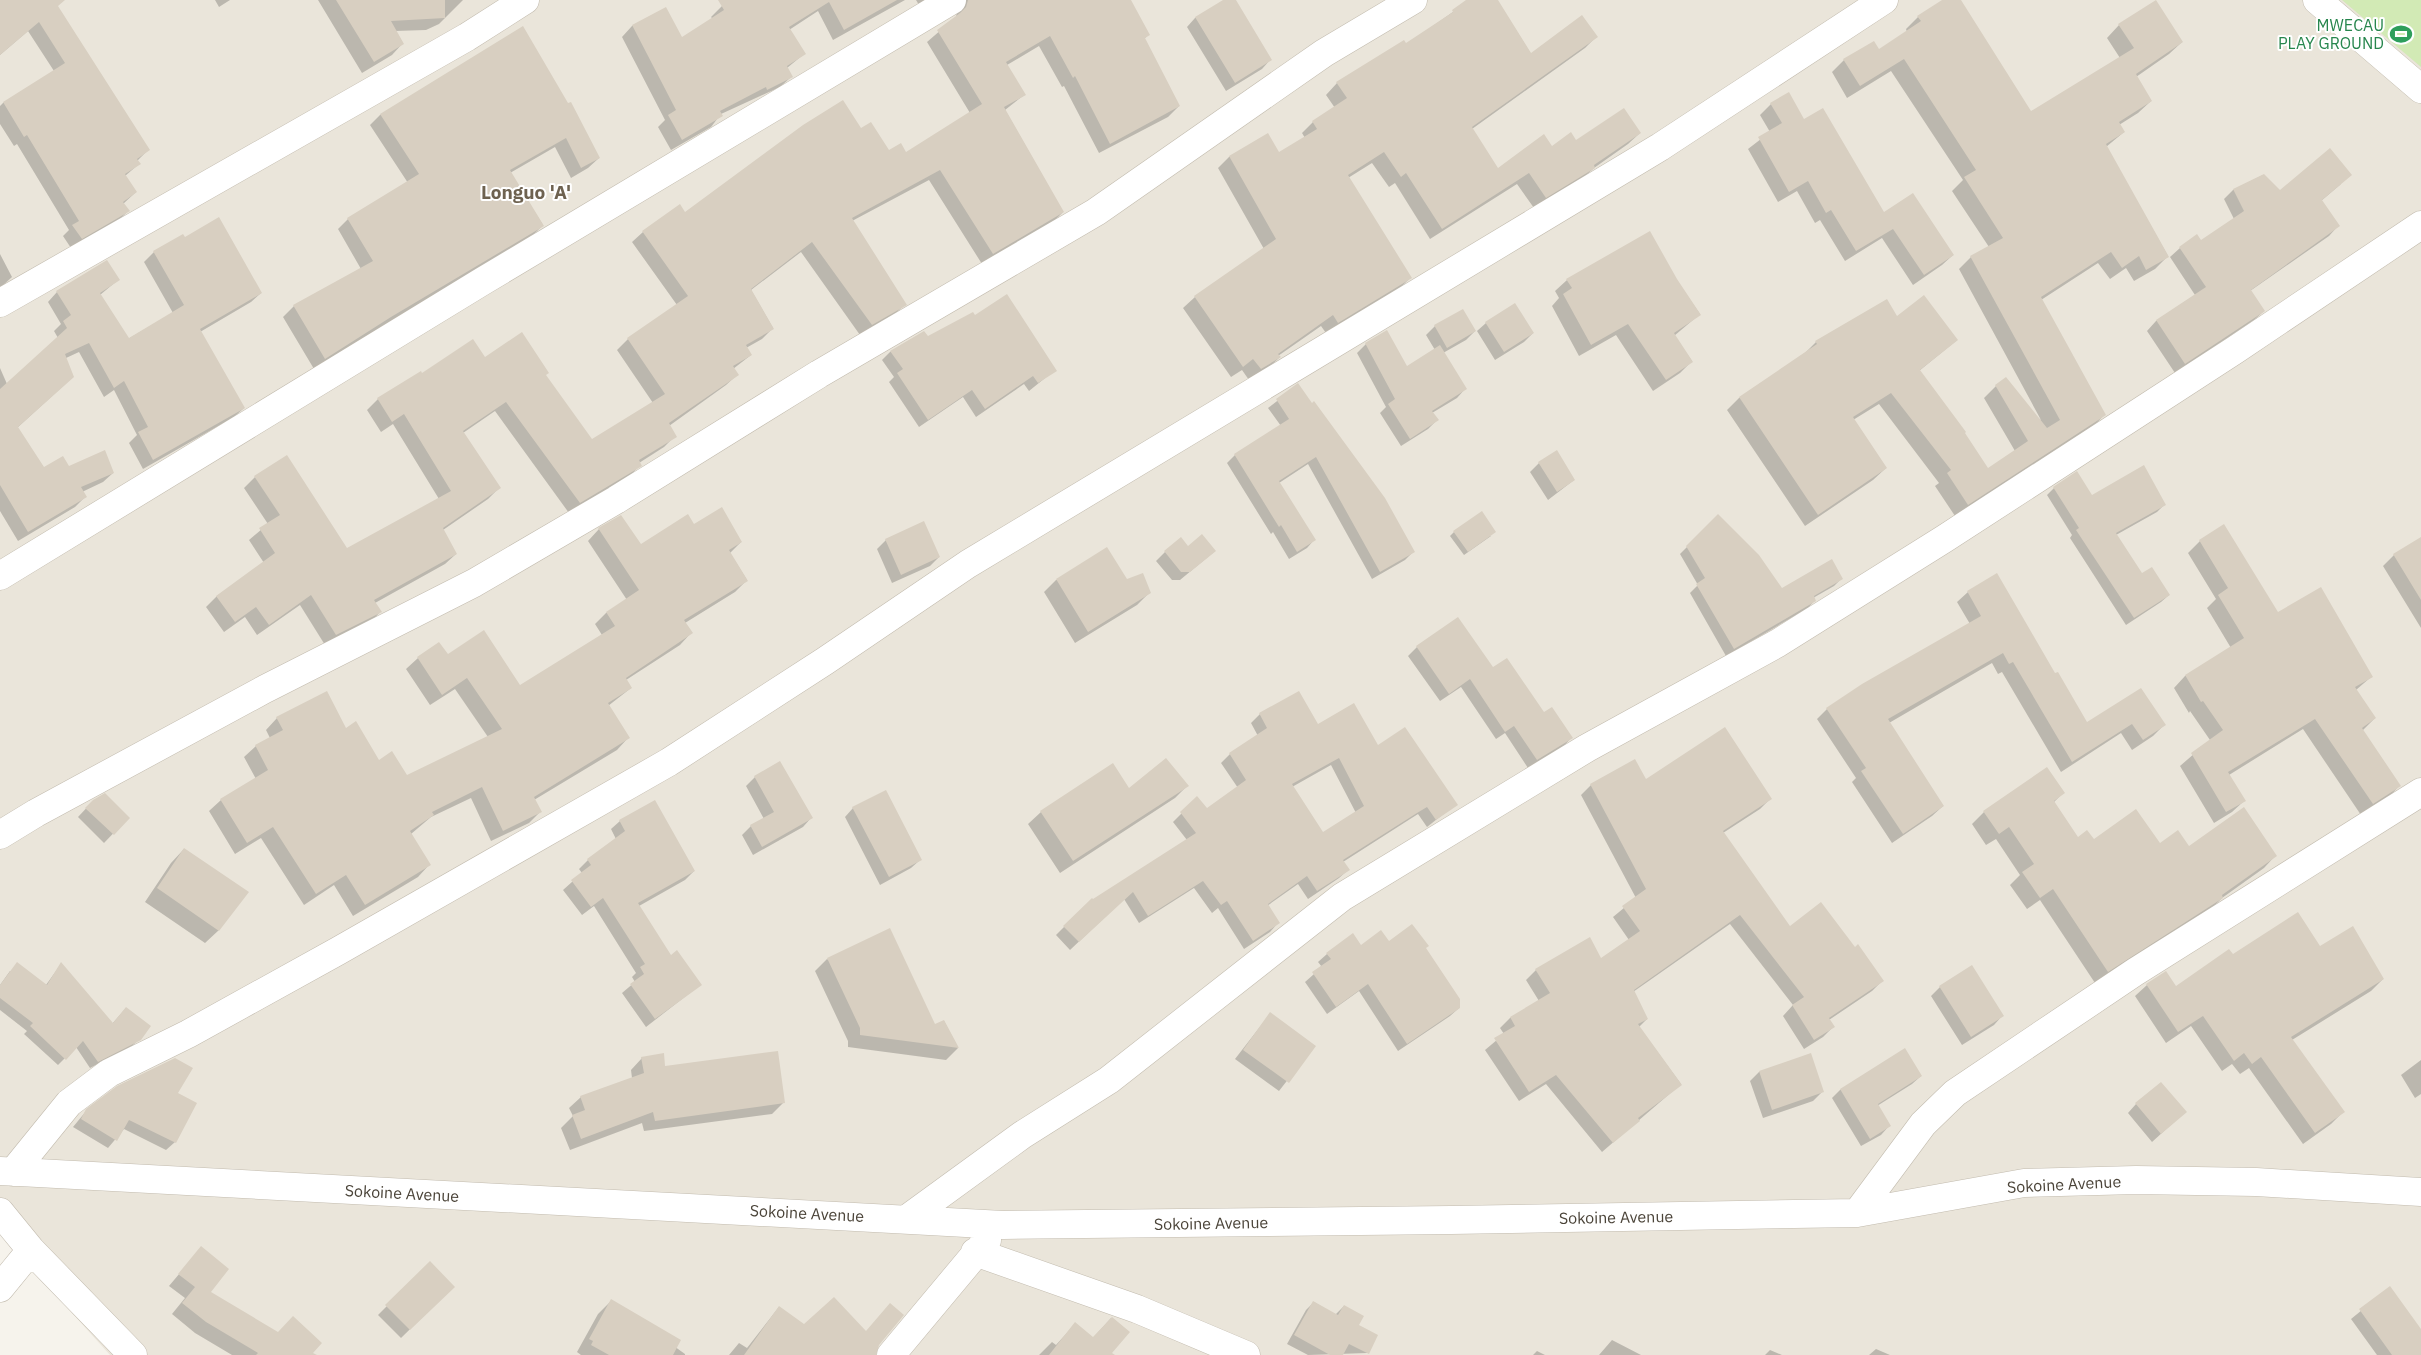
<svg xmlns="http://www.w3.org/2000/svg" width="2421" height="1355" font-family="'IBM Plex Sans',sans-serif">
<rect width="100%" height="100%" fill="#f6f3ec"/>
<path fill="#eae5da" d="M0 0H2345L2421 66V1355H110L0 1233Z"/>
<path fill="#d2eab5" d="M2342 0H2421V67Z"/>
<path fill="#0003" fill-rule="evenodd" d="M6 0H53L148 150 137 161 139 164 125 176 136 192 123 204 128 211 118 221 71 248 63 236 69 230 17 144 14 146 0 124V106L3 103 54 71 28 31 0 55V5Z
M215 0H230L219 7Z
M318 0H463L439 24 426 30 395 31 403 43 392 55 362 73Z
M724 0H905L833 40 818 11 789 30 804 54 787 68 791 77 780 87 721 114 711 127 671 150 658 127 665 120 622 37 632 26 666 9 681 39 713 19 711 17 722 6Z
M916 0H929L919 5Z
M952 0H1129L1148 35 1144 39 1179 106 1168 117 1099 153 1064 86 1062 87 1039 46 1007 65 1024 95 1005 110 1063 212 1052 223 982 264 929 180 852 221 905 304 894 315 860 335 801 252 751 290 773 328 762 339 746 348 751 355 733 369 737 375 726 385 669 426 675 436 664 447 639 463 640 465 630 476 569 513 495 411 463 433 499 488 488 499 443 530 456 554 445 564 375 603 380 612 370 623 325 645 300 605 257 635 245 617 224 632 206 607 217 596 264 563 249 540 268 524 244 488 255 477 347 550 439 499 393 424 381 432 367 410 378 399 422 375 484 359 544 376 592 441 653 403 617 350 628 339 677 305 632 242 643 232 685 214 860 130 888 152 906 154 970 113 927 42 956 17 957 12Z
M1225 0H1234L1270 60 1262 69 1226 91 1187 27 1195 18Z
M1470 0H1497L1531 54 1596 37 1585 48 1472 129 1498 170 1551 147 1576 141 1640 133 1628 144 1594 168 1582 179 1534 208 1517 184 1430 239 1395 183 1389 187 1372 163 1348 178 1410 278 1399 289 1326 333 1321 326 1278 356 1280 357 1268 368 1249 380 1242 370 1231 377 1183 308 1195 297 1264 249 1218 168 1229 157 1268 135 1279 154 1305 138 1302 133 1313 122 1335 108 1326 95 1337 83 1406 45Z
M1944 0H1960L2030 113 2120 58 2107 38 2119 25 2182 42 2169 54 2136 77 2151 101 2138 113 2119 125 2124 132 2106 147 2168 256 2155 269 2134 281 2126 268 2110 279 2098 263 2041 300 2104 415 2092 428 1955 516 1935 486 1939 483 1879 404 1853 420 1886 468 1873 480 1805 526 1727 410 1739 398 1804 354 1816 342 1896 318 1957 340 1919 371 1987 470 2015 451 1984 398 1996 386 2041 420 1959 269 1971 257 1989 247 1952 191 1963 180 1891 71 1847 98 1832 72 1844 60 1878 51 1907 32 1906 29 1918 17Z
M522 28 599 158 588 168 571 178 555 147 510 173 543 225 532 236 314 369 283 317 294 306 361 269 338 229 348 219 408 183 370 125 380 115Z
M1771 104 1804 121 1884 214 1953 255 1942 265 1913 285 1882 238 1845 261 1820 220 1815 223 1797 191 1778 202 1748 149 1770 132 1760 115Z
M2263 175 2280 192 2341 184 2321 201 2338 226 2329 236 2250 291 2264 311 2254 320 2175 373 2147 331 2156 321 2195 295 2170 257 2180 248 2201 242 2234 219 2224 199 2233 190Z
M154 252 261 293 251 302 200 332 244 408 234 417 143 469 129 443 137 435 114 390 104 397 79 352 66 358 63 386 17 428 44 468H68L113 473 103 482 82 492 85 497 75 507 18 541 0 511V368L7 384 58 338 54 331 61 324 48 302 57 292 118 280 100 295 128 339 173 313 144 262Z
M0 254 12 277 0 288Z
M1567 280H1676L1700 314 1674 336 1692 361 1680 373 1653 391 1616 335 1579 356 1552 306 1559 298 1555 291Z
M1486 323 1533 333 1524 342 1495 360 1477 331Z
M1435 326 1475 331 1466 340 1443 353 1465 389 1457 398 1432 413 1437 420 1428 429 1401 446 1380 413 1386 407 1357 353 1366 344 1406 368 1435 350 1426 335Z
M924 332 928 338 1055 370 1029 391 1024 384 976 417 963 397 919 427 889 382 894 377 882 360 890 352Z
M1298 385 1413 552 1405 560 1372 579 1308 464 1279 483 1314 540 1307 548 1289 559 1273 532 1271 534 1227 463 1235 455 1281 426 1268 408Z
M1539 463 1574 480 1548 500 1530 472Z
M2054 488 2092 497 2164 505 2157 512 2116 535 2142 575 2169 595 2161 602 2126 625 2070 538 2072 535 2047 495Z
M1718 516 1782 590 1841 579 1834 586 1813 598 1815 600 1808 608 1726 656 1690 593 1698 585 1680 554Z
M694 526 741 542 730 553 747 580 735 592 685 623 691 633 680 645 626 680 631 688 608 706 628 738 617 750 534 800 540 812 529 823 491 841 471 798 431 817 411 834 429 865 418 877 353 916 334 885 304 905 261 838 235 854 209 811 221 800 256 779 244 757 256 746 270 738 266 730 277 718 345 729 379 762 407 776 488 737 455 689 430 705 406 669 418 658 447 656 519 687 602 635 595 624 606 613 627 600 588 541 599 529 640 545Z
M2224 526 2278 614 2371 677 2356 690 2375 718 2362 731 2399 786 2388 798 2361 815 2303 729 2229 775 2244 801 2232 812 2214 823 2180 766 2210 740 2190 711 2189 713 2174 688 2185 676 2231 648 2207 608 2216 599 2188 553 2200 541Z
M1454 532 1491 536 1464 555 1450 536Z
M2421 539V628L2383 566 2394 555Z
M886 540 939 557 930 566 892 583 877 549Z
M1188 548 1215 551 1180 580H1172L1156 561 1165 552Z
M1056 580 1127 581 1150 592 1137 605 1075 643 1044 592Z
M1968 592 2055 675 2087 724 2141 689 2164 725 2153 736 2132 750 2121 733 2061 772 2002 672 1998 674 1992 663 1889 723 1943 806 1932 816 1892 843 1852 782 1856 778 1817 719 1827 709 1970 624 1957 602Z
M1417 647 1493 669 1571 738 1563 747 1528 768 1505 733 1496 739 1461 687 1440 701 1408 656Z
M1260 714 1317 726 1377 747 1456 804 1427 827 1418 814 1407 821 1343 862 1348 870 1339 878 1308 899 1298 884 1267 906 1278 923 1270 932 1244 949 1218 908 1212 913 1194 888 1139 923 1124 899 1070 950 1056 935 1092 899 1093 901 1187 840 1173 822 1197 798 1206 810 1238 788 1221 763 1230 754 1258 736 1251 723ZM1331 765 1356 813 1322 834 1292 787Z
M755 777 811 818 803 827 753 855 742 835 751 826 764 819 746 786Z
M1646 781 1770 799 1760 809 1723 833 1790 928 1882 981 1872 991 1829 1020 1833 1027 1823 1037 1804 1049 1783 1016 1793 1005 1730 924 1633 992 1647 1019 1639 1027 1681 1084 1602 1152 1546 1084 1519 1101 1485 1050 1504 1034 1500 1028 1510 1018 1539 1001 1526 980 1536 970 1601 959 1629 940 1613 917 1636 898 1581 795 1591 785Z
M1187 786 1175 798 1060 873 1028 824 1041 812 1129 790Z
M2063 793 2053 803 2078 839 2276 855 2264 868 2222 898 2210 910 2095 983 2040 900 2027 909 2010 885 2020 875 1996 839 1986 845 1972 824 1984 812Z
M93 801 128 818 104 843 78 817Z
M853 808 920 860 911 868 880 885 845 817Z
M620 821 694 871 685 880 639 906 670 957 700 985 646 1027 622 993 635 982 632 977 636 973 594 906 582 915 563 890 582 873 579 869 588 860 616 839 611 829Z
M184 849 219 930 205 943 145 902 171 863Z
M1388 943 1425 948 1459 1008 1450 1016 1398 1051 1359 991 1327 1014 1305 982 1322 967 1318 962 1327 954Z
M2319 948 2383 979 2371 991 2292 1040 2343 1112 2331 1124 2303 1144 2249 1068 2240 1074 2232 1064 2222 1071 2191 1026 2166 1043 2135 996 2147 985 2175 988 2232 956Z
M827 959 934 1026 944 1021 958 1048 946 1060 848 1047V1041L815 971Z
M61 964 112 1024 126 1008 139 1039 132 1046 90 1068 76 1047 58 1065 24 1034 27 1031 0 1010V985L10 971 46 985Z
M1972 967 2002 1016 1994 1025 1962 1045 1931 996 1940 987Z
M1270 1014 1314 1046 1279 1091 1235 1059Z
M1904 1050 1921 1076 1912 1084 1877 1106 1889 1126 1881 1135 1861 1146 1832 1098 1840 1090Z
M1810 1055 1822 1092 1813 1101 1763 1118 1750 1081 1759 1072Z
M642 1058 664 1068 783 1103 772 1114 644 1131 642 1123 570 1150 561 1128 573 1116 569 1108 581 1097 632 1078 631 1070Z
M2421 1060V1094L2415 1098 2401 1075Z
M177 1094 175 1142 166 1150 124 1129 108 1148 73 1127 87 1110Z
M2136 1104 2185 1112 2152 1142 2128 1113Z
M201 1248 209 1292 309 1355H232L195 1333 172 1314 185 1298 169 1286Z
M430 1263 453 1287 401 1338 378 1315Z
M2389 1288 2421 1331V1355H2377L2351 1319Z
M611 1301 685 1354V1355H581L577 1352 598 1314Z
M1314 1302 1335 1315 1344 1306 1357 1326 1376 1336 1367 1353 1308 1355 1287 1344 1306 1310Z
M779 1307 805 1326 878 1344 875 1355H729L739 1343 747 1348Z
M1111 1318 1109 1355H1039L1052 1342 1056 1345 1075 1324 1093 1338Z
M1612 1340 1641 1355H1599Z
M1876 1349 1890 1355H1869Z
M1770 1350 1782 1355H1765Z
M1537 1351 1545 1355H1533Z"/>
<path fill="#d8cfc1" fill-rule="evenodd" d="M0 0H65L58 6 150 150 137 159 141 164 125 174 137 192 123 202 130 211 82 239 72 225 79 221 27 135 24 137 3 102 65 63 39 22 0 55Z
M336 0H445V18L391 21 404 44 374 62Z
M718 0H897L844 30 829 2 789 27 806 54 787 66 793 77 767 90 766 87 720 111 723 116 682 140 668 115 676 110 632 25 666 7 682 37 724 10Z
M968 0H1131L1150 35 1145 38 1180 106 1110 144 1075 76 1073 78 1050 36 1006 62 1026 95 1004 107 1064 212 993 254 940 170 852 218 907 305 872 325 812 242 751 289 774 329 746 345 752 355 733 366 739 375 669 423 677 437 639 460 642 466 580 503 506 402 463 431 501 488 443 528 457 554 374 600 382 612 336 635 311 595 269 625 256 607 235 622 216 596 275 553 259 528 280 515 254 476 287 455 347 548 451 491 404 414 392 422 377 398 421 371 422 373 473 339 485 357 522 332 549 373 546 375 592 439 665 394 627 338 688 296 642 231 680 204 685 212 803 125 843 100 861 128 871 122 889 150 901 143 906 152 982 104 937 30 960 13 966 7Z
M1223 0H1236L1272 60 1235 83 1195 17Z
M1466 0H1498L1531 53 1582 15 1598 37 1472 127 1498 168 1544 134 1552 146 1571 132 1576 140 1624 108 1641 133 1594 165 1595 168 1546 198 1529 173 1442 229 1406 173 1401 177 1384 152 1348 175 1412 278 1338 323 1333 315 1278 354 1281 357 1261 369 1253 359 1243 367 1194 296 1276 239 1229 156 1268 133 1279 152 1317 129 1312 121 1347 98 1336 82 1404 40 1406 43 1453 12 1452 10Z
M1942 0H1961L2031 111 2134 48 2118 24 2156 0 2183 42 2136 74 2152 101 2119 122 2125 132 2106 144 2169 257 2146 270 2139 256 2122 268 2111 252 2041 297 2106 415 1968 505 1947 473 1951 470 1891 393 1853 417 1887 468 1818 515 1739 397 1817 344 1815 341 1887 299 1897 316 1924 295 1958 340 1920 370 1966 432 1965 433 1988 468 2028 441 1995 385 2006 377 2047 428 2060 420 1970 256 2003 238 1964 177 1976 170 1904 59 1860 86 1843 59 1874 41 1879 49 1921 21 1917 16Z
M523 26 568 103 571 102 600 158 581 168 566 138 510 170 544 226 391 317 325 359 293 305 373 261 347 218 419 174 380 114Z
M1789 92 1804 119 1823 108 1884 212 1913 193 1954 255 1924 275 1893 229 1856 251 1831 210 1826 213 1808 181 1789 192 1758 137 1782 123 1770 103Z
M2330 148 2352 175 2322 200 2340 226 2251 290 2265 311 2185 364 2156 320 2206 287 2179 247 2197 234 2201 240 2244 211 2233 189 2264 174 2280 190Z
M219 217 262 293 200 329 245 408 153 460 138 432 148 427 124 381 114 388 89 343 65 354 74 377 18 427 44 467 63 456 69 466 105 450 114 473 81 487 87 497 28 532 0 485V389L67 328 63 321 71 315 56 291 107 260 120 280 100 293 129 338 184 305 153 251 183 234 185 237Z
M1650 231 1677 279 1701 315 1674 333 1693 362 1666 380 1628 324 1591 345 1563 294 1572 288 1566 279Z
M1007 294 1057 371 1038 383 1033 376 985 409 972 390 928 420 897 373 903 369 890 351 924 331 928 336 973 312 975 315Z
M1515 303 1534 333 1504 352 1485 322Z
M1463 309 1476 331 1447 348 1434 325Z
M1387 330 1407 366 1440 345 1467 389 1432 411 1439 420 1410 439 1388 404 1395 399 1365 343Z
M1298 383 1312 403 1314 401 1385 498 1415 552 1380 572 1316 457 1279 481 1316 540 1297 552 1281 525 1279 527 1234 454 1289 419 1276 399Z
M1557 450 1575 480 1557 492 1538 462Z
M2144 465 2166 505 2116 533 2142 573 2152 567 2170 595 2134 618 2076 530 2079 528 2053 487 2077 471 2092 495Z
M722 507 742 542 729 550 748 581 684 620 693 633 626 678 632 688 608 703 630 738 534 797 542 812 503 831 482 787 432 812 434 815 410 831 431 865 365 905 346 875 316 894 273 827 247 843 220 799 268 770 255 745 283 730 276 717 327 691 346 728 356 721 379 760 392 751 407 775 502 729 467 678 442 695 417 657 439 642 448 654 484 630 520 685 615 626 606 612 639 590 598 528 621 515 641 544 688 514 694 524Z
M1482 511 1496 532 1468 552 1453 531Z
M1718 514 1759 555 1782 588 1832 559 1843 579 1814 596 1816 601 1734 649 1696 584 1705 578 1686 546Z
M924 521 940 557 901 575 885 539Z
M2224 524 2278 612 2321 587 2373 677 2355 687 2376 718 2362 728 2401 786 2373 804 2315 719 2228 772 2246 801 2226 812 2191 753 2223 730 2203 701 2201 702 2185 675 2244 638 2218 595 2228 588 2199 540Z
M1202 534 1216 551 1190 572H1181L1164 551 1181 537 1188 546Z
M2421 537V600L2393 554Z
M1107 547 1127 579 1143 573 1151 593 1088 632 1056 579Z
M1997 573 2055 673 2058 672 2087 722 2141 688 2166 725 2143 740 2132 724 2072 762 2013 662 2009 664 2003 653 1888 719 1944 806 1903 834 1861 771 1866 768 1826 708 1862 684 1981 616 1967 591Z
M1458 617 1493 667 1507 658 1544 712 1552 707 1573 738 1537 760 1514 726 1505 732 1470 679 1449 694 1416 646Z
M1299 691 1318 724 1354 703 1378 745 1405 727 1458 805 1436 820 1427 807 1417 813 1343 860 1350 870 1317 891 1307 876 1268 904 1280 923 1253 941 1227 901 1221 905 1203 881 1148 916 1133 892 1079 942 1063 926 1092 898 1093 899 1196 833 1180 812 1197 796 1207 808 1246 780 1229 753 1267 728 1259 713ZM1339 758 1364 806 1323 832 1292 784Z
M1725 727 1772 799 1723 831 1790 926 1821 902 1855 947 1858 944 1884 981 1829 1018 1835 1027 1814 1040 1792 1005 1804 997 1740 915 1634 990 1648 1019 1638 1024 1682 1085 1638 1118 1640 1121 1613 1143 1556 1075 1529 1092 1494 1038 1515 1026 1510 1017 1550 993 1535 969 1590 937 1601 958 1640 931 1622 906 1646 889 1590 784 1635 759 1646 779Z
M1166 758 1189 786 1073 861 1040 811 1113 763 1129 788Z
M780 761 813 818 762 847 750 825 774 812 754 776Z
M2047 767 2065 793 2054 801 2078 837 2087 830 2094 839 2136 809 2160 843 2178 830 2189 846 2244 807 2277 856 2222 895 2223 898 2108 972 2053 889 2040 898 2022 872 2034 864 2009 827 1999 834 1983 811Z
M886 790 922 860 889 877 852 807Z
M105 793 130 818 114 835 85 808 93 800Z
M655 800 695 871 638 903 671 955 677 950 702 985 655 1019 630 984 644 974 640 967 645 964 603 898 591 907 571 880 591 865 587 859 625 831 619 820Z
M184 848 249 892 219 931 157 888Z
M2298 912 2320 946 2353 926 2384 979 2291 1037 2345 1112 2315 1133 2261 1057 2252 1064 2244 1053 2234 1061 2203 1016 2178 1032 2146 984 2166 971 2176 986 2229 949 2233 954Z
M1412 924 1429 946 1426 948 1460 999V1008L1407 1044 1368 984 1336 1007 1312 972 1331 959 1326 953 1353 933 1361 945 1381 930 1389 941Z
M890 928 935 1024 944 1020 959 1048 860 1035V1028L827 958Z
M17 962 47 985 61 962 113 1023 126 1007 151 1026 141 1040 98 1062 83 1041 66 1060 30 1026 33 1023 0 998V985Z
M1972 965 2004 1016 1971 1037 1939 986Z
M1270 1012 1316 1046 1289 1083 1243 1050Z
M1905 1048 1922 1076 1878 1104 1891 1126 1870 1139 1840 1089Z
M778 1051 785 1103 655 1121 653 1112 581 1139 572 1115 585 1110 580 1096 644 1073 641 1057 664 1053 665 1066Z
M1811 1053 1824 1092 1772 1110 1759 1071Z
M175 1058 193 1068 178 1093 197 1103 176 1143 129 1120 117 1141 81 1119 86 1109 117 1086Z
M2161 1082 2187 1112 2161 1134 2135 1103Z
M201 1246 229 1269 211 1292 278 1332 293 1316 322 1343 313 1353 317 1355H256L258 1353 206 1322 182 1303 195 1287 178 1274Z
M430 1261 455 1287 410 1330 385 1305Z
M2390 1286 2421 1329V1355H2392L2359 1309Z
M834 1297 866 1331 890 1303 904 1315 879 1345 876 1355H744L779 1306 804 1324Z
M611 1299 681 1340 673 1355H609L591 1345 593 1341 589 1339Z
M1313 1301 1338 1315 1344 1305 1364 1316 1359 1325 1378 1335 1369 1354 1349 1344 1343 1355H1330L1294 1335Z
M1112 1317 1130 1332 1112 1353 1115 1355H1049L1075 1322 1093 1337Z"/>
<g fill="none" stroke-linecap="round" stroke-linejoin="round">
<g stroke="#c2bbae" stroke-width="29">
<path id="minor" d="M2317 0 2421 89
M0 303 467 37 525 0
M0 576 483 281 952 0
M0 835 36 813 265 689 474 583 616 500 819 374 1096 212 1324 53 1413 0
M0 1171 1003 1225 1451 1220 1857 1213 2024 1183 2136 1180 2256 1182 2421 1192
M13 1172 69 1103 109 1073 188 1034 338 951 669 762 825 661 968 564 1660 147 1884 0
M0 1212 31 1250 133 1355
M1857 1213 1923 1124 1955 1093 2135 972 2421 792
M908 1218 1022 1135 1109 1080 1342 897 1587 748 1778 643 1944 539 2235 350 2421 225
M975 1252 1137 1309 1246 1355
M0 1288 31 1250
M891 1355 987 1240"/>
</g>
<use href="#minor" stroke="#fff" stroke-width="28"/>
</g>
<defs>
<g id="stadium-bare" transform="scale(1.725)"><path d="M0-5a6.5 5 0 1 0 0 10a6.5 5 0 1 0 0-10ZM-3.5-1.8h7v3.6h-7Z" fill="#2e9e5b" stroke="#fff" stroke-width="2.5" paint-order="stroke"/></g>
</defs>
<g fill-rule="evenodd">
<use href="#stadium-bare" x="2401" y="34"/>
</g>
<g text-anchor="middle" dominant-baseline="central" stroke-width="4" stroke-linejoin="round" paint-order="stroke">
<g font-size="16" fill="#27864d" stroke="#fff" text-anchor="end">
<text x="2384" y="25">MWECAU<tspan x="2384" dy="18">PLAY GROUND</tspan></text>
</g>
<g font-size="16" fill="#4b4439" stroke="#fff">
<text transform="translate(2064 1184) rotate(-3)">Sokoine Avenue</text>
<text transform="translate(402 1193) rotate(3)">Sokoine Avenue</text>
<text transform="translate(807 1213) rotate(3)">Sokoine Avenue</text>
<text transform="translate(1616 1217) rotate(-1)">Sokoine Avenue</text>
<text transform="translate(1211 1223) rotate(-1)">Sokoine Avenue</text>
</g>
<g font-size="19" font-weight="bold" fill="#6e6250" stroke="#fff">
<text x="526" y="192">Longuo 'A'</text>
</g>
</g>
</svg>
